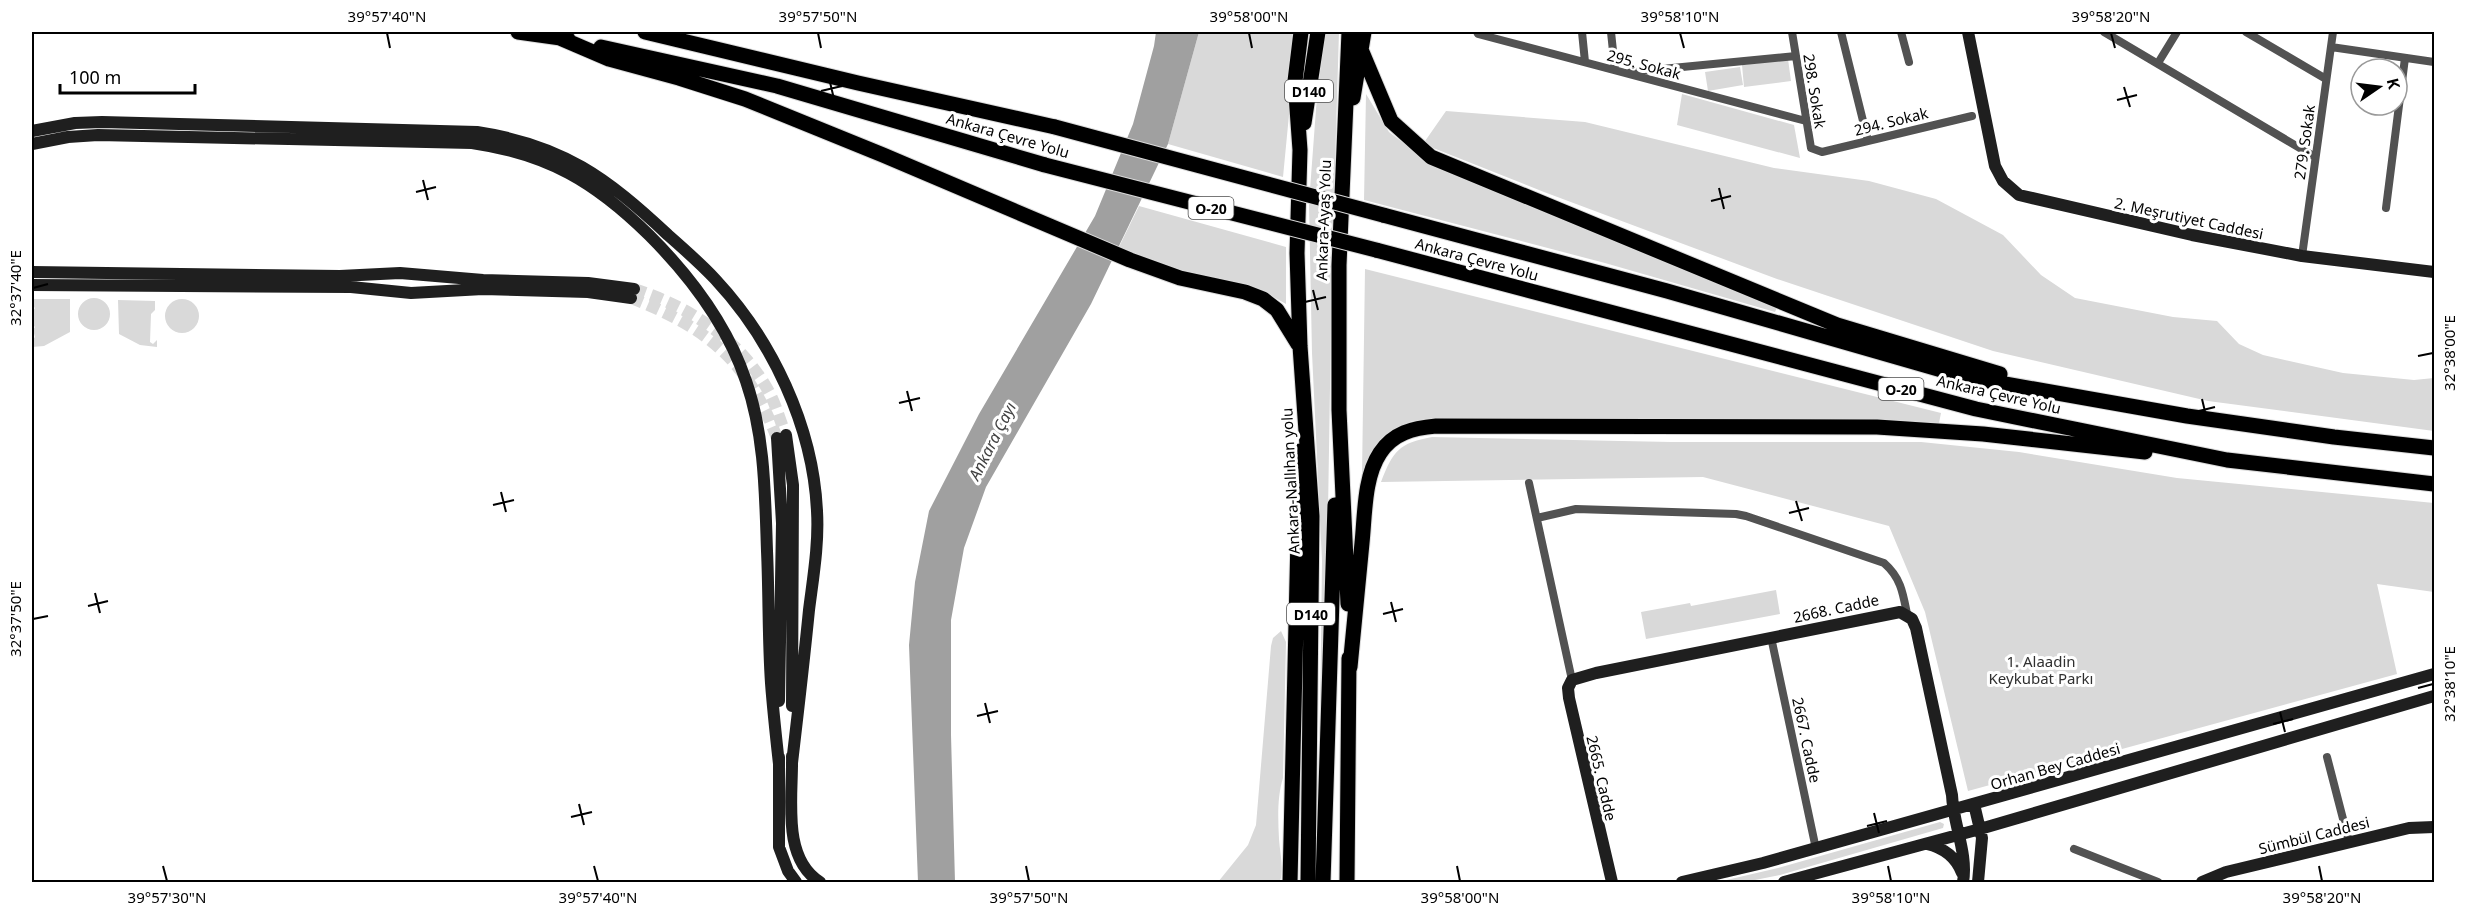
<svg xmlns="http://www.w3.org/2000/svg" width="2466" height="914" font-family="'Noto Sans',sans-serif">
<rect width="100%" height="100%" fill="#fff"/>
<path fill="#d9d9d9" d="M1199 32H1297L1283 177 1168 144Z
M1325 32H1339L1332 264 1322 882H1318L1322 561 1312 353 1309 203 1317 96Z
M1788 59 1791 81 1744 87 1742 65Z
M1740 67 1743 85 1708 91 1705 72Z
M1366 94 1389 132 1418 154 1779 303 1775 312 1605 263 1364 200Z
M1682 94 1794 125 1800 158 1677 125Z
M1446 111 1585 122 1774 168 1869 181 1936 199 2003 235 2041 275 2075 298 2173 317 2217 321 2239 344 2263 355 2343 373 2414 380 2434 378V431L2208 401 1993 351 1777 279 1544 192 1423 144Z
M1139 206 1286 247V304L1263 291 1238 283 1191 274 1118 249Z
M1365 269 1941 413 1939 423 1845 420 1412 421 1395 431 1365 475H1362Z
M78 314a16 16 0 1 1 32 0a16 16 0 1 1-32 0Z
M33 299H70V332L44 346 32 347V341L35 337 33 330 35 327 32 324 34 318 32 312 35 308 32 305Z
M165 316a17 17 0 1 1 34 0a17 17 0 1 1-34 0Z
M118 300 155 301V310L151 314 150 342 153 344 157 340V347L140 345 119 334Z
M1432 437 1671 442H1921L2019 452 2177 478 2434 503V592L2377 584 2397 674 1968 791 1925 612 1889 526 1703 477 1381 482C1393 451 1399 443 1432 437Z
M1776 590 1780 614 1646 639 1641 612 1690 603 1691 606Z
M1281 631 1286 642 1283 778C1277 797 1278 819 1279 839 1280 854 1284 867 1280 882H1218L1248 845 1256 825 1271 646 1273 638Z
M1940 822 1944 824 1943 828 1780 875 1745 882H1718L1778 868Z"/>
<path fill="#a0a0a0" d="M1156 32H1199L1168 144 1091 304 986 487 964 548 951 620V735L955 882H918L909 645 915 582 929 511 979 414 1095 216 1133 124 1154 46Z"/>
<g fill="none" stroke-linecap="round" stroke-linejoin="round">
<path stroke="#d9d9d9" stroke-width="12" stroke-dasharray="12 6" stroke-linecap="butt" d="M634 289C690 307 740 339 769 392 776 405 780 421 786 435
M631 298C708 328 747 360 777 438"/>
<g stroke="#dbdbdb" stroke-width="17">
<path id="highway" d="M518 32 568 39
M645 32 858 83 1055 127
M1301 32 1295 81 1300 150 1297 253 1300 346 1312 516 1308 882
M560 38 609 59 679 78 745 99 883 155 1130 260 1180 278 1245 292 1263 299 1277 310 1298 344
M601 47 777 86 1045 165
M1362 52 1391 121 1431 157 1837 325 2000 374
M1353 98 1364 32
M1304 123 1318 32
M1383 215 1667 291 1966 377 2187 416 2334 437 2434 448
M1376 250 1976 409 2227 460 2434 484
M1348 604 1339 410V265L1349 32
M1350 667C1354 625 1358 584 1362 543 1365 514 1364 477 1380 453 1393 433 1413 428 1436 426L1877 427 1983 434 2145 452
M1290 882 1300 451
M1323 882 1335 505
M1347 882 1349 658"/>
</g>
<path stroke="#525252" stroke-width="8" d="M1477 32 1478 34 1806 121
M1582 32 1585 62
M1611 32 1615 70
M1792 32 1811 148 1822 152 1972 116
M1841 32 1868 141
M1901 32 1909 62
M2104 32 2315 157
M2246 32 2326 79
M2331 47 2434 62
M2158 63 2177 32
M1631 72 1796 56
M2386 208 2405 58
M2302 256 2333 32
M1529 483 1572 680
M1537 518 1576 509 1736 514 1746 516 1884 563C1901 578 1903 593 1907 614
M1771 637 1816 849
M2327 757 2349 842
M2074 849 2158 882"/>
<path stroke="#1f1f1f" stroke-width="12" d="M1968 32 1995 166 2003 181 2019 195 2192 235 2302 256 2434 272
M32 131 75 123 102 122 477 132C563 145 607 178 668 235 684 249 700 263 715 279 772 340 813 426 817 511 819 544 813 578 809 610 804 661 798 712 792 763
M32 144 68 137 98 135 472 143C548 154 595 182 649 235 691 277 727 324 746 381 765 436 765 494 767 551 769 595 768 639 771 683 773 710 776 737 779 764
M32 272 340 276 400 273 483 280 588 283 634 289
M32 285 351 287 411 293 483 289 588 292 631 298
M786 435 793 485 792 706
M777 438 782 523 779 701
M792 756C793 796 781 858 820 882
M779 757V847L788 871 796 882
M1974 804 1982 838 1978 882
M1927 844C1944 848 1956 857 1962 873
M1612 882 1569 698 1568 688 1572 680 1596 673 1900 612 1912 619 1916 628 1952 795C1953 824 1968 853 1963 882
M1682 882 1763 863 2434 674
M1784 882 1980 829 2434 696
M2202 882 2226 872 2409 828 2434 827"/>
<use href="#highway" stroke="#000" stroke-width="15"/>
<g stroke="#dbdbdb" stroke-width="17" stroke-linecap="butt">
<path id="highway-bridge" d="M1055 127 1383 215
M1045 165 1376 250"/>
</g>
<use href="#highway-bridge" stroke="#000" stroke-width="15"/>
</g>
<path fill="none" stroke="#000" stroke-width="2" d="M387 33 390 48M818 33 821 48M1249 33 1252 48M1680 33 1684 48M2111 33 2115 48M829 78 834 99M2124 87 2130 107M821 91 842 86M2117 100 2137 95M423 180 428 200M1719 188 1724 209M416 192 436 187M1711 201 1731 196M33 288 48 284M1313 290 1318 310M1305 302 1326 297M2418 356 2433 353M907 391 912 411M2202 399 2207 420M899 403 920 398M2195 412 2215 407M501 492 506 512M1796 501 1802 521M493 505 514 500M1789 513 1809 508M95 593 100 613M1391 602 1396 622M88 606 108 601M1383 614 1403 609M33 619 48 616M2418 688 2433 684M985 703 990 723M2280 712 2285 732M977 716 998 711M2273 724 2293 719M579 804 584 825M1874 813 1879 833M571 817 592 812M1867 826 1887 821M163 866 167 881M594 866 598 881M1026 866 1029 881M1457 866 1460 881M1888 866 1891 881M2319 866 2322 881"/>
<g text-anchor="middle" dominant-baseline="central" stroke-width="6" stroke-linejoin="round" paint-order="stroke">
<g fill="#fff" stroke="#4c4c4c" stroke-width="1.5">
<rect x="1285" y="80" width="48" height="22" rx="4.5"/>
<rect x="1188.5" y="197" width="45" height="22" rx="4.5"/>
<rect x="1878.5" y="378" width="45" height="22" rx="4.5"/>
<rect x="1287" y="603" width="48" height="22" rx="4.5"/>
</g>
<g font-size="14" font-weight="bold" fill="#000">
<text x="1309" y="91">D140</text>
<text x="1211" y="208">O-20</text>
<text x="1901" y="389">O-20</text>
<text x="1311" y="614">D140</text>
</g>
<g font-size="15" fill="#000" stroke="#fff">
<text transform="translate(1644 64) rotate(15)">295. Sokak</text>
<text transform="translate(1815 91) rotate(81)">298. Sokak</text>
<text transform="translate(1891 121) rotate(-14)">294. Sokak</text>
<text transform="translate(1008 135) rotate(16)">Ankara Çevre Yolu</text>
<text transform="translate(2304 142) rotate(-82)">279. Sokak</text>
<text transform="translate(2189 218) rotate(12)">2. Meşrutiyet Caddesi</text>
<text transform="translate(1323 220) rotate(-88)">Ankara-Ayaş Yolu</text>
<text transform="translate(1477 259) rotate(15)">Ankara Çevre Yolu</text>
<text transform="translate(1999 394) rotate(13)">Ankara Çevre Yolu</text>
<text transform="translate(1290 481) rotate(-93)">Ankara-Nallıhan yolu</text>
<text transform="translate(1836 608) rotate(-12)">2668. Cadde</text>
<text transform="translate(1807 740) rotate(78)">2667. Cadde</text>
<text transform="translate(2055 766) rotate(-16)">Orhan Bey Caddesi</text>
<text transform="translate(1602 778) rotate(77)">2665. Cadde</text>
<text transform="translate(2314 835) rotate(-14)">Sümbül Caddesi</text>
</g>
<g font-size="15" fill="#303030" stroke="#fff">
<text x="2041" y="661">1. Alaadin<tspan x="2041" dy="17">Keykubat Parkı</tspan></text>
</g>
<g font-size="16" font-style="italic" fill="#414141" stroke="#fff">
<text transform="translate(992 441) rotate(-63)">Ankara Çayı</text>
</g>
</g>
<rect width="2466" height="914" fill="none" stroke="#ffffff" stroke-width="66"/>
<g transform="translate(2379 87) rotate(76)"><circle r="28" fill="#ffffff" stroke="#999999" stroke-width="1.5"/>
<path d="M0-4.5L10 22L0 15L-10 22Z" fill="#000000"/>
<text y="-9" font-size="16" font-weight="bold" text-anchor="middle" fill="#000000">K</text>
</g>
<path d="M60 84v9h135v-9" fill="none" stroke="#000000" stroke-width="3"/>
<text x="69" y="84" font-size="18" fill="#000000" stroke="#ffffff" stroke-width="4.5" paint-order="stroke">100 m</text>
<rect x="33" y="33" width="2400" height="848" fill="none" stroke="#000" stroke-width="2"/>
<g font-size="15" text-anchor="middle" fill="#000">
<text x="387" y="22">39°57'40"N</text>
<text x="818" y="22">39°57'50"N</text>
<text x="1249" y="22">39°58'00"N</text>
<text x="1680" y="22">39°58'10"N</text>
<text x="2111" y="22">39°58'20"N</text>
<text transform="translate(16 288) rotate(-90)" y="5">32°37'40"E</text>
<text transform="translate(2450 353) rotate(-90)" y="5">32°38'00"E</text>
<text transform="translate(16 619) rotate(-90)" y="5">32°37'50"E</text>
<text transform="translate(2450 684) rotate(-90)" y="5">32°38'10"E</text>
<text x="167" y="903">39°57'30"N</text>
<text x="598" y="903">39°57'40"N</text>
<text x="1029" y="903">39°57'50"N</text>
<text x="1460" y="903">39°58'00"N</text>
<text x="1891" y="903">39°58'10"N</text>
<text x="2322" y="903">39°58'20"N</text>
</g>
</svg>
